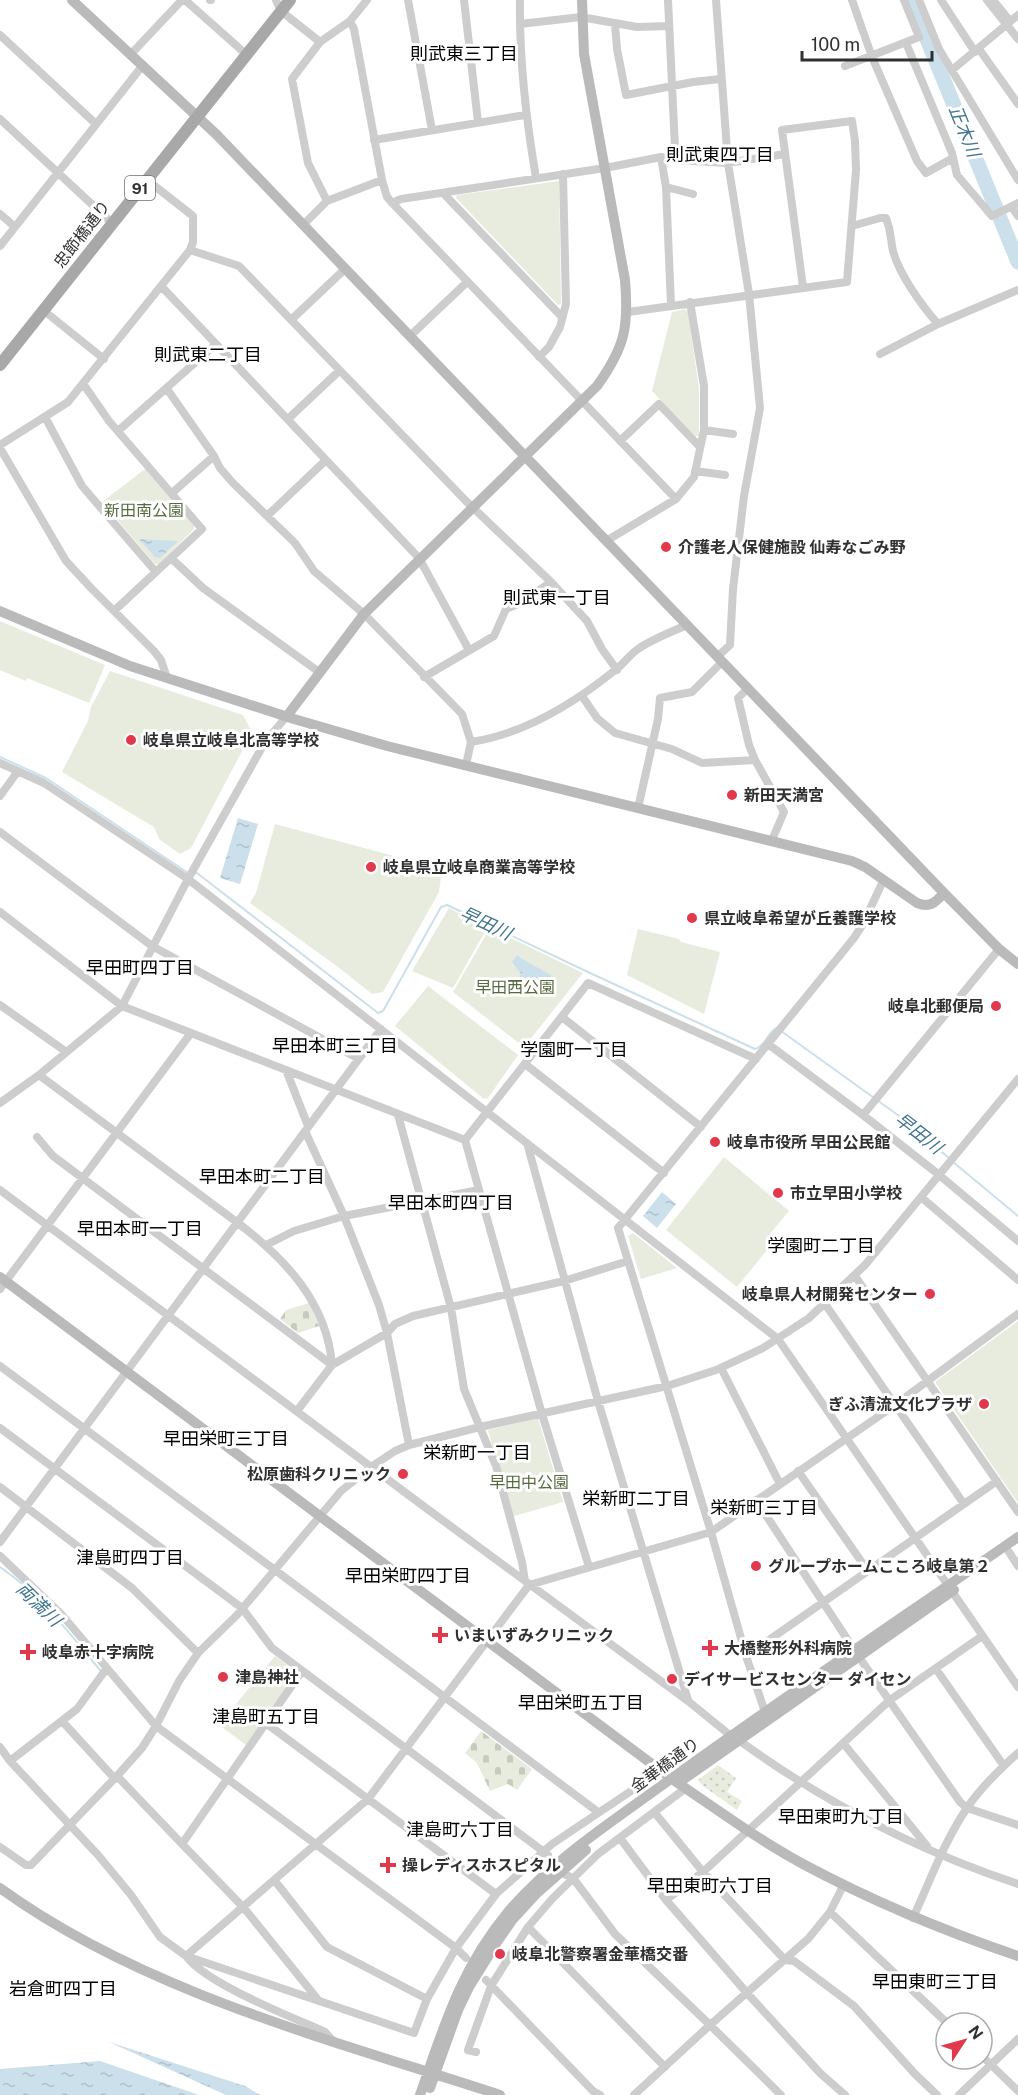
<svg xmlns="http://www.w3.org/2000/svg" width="1018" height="2095" font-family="'Public Sans','Noto Sans JP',sans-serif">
<defs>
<pattern id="grass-dots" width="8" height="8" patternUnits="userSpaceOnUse" patternTransform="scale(1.5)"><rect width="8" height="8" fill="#e7ecde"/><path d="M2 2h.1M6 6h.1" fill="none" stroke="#c6cbbf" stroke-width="1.8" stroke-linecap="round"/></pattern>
<pattern id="cemetery-stones" width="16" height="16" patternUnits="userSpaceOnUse" patternTransform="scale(1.5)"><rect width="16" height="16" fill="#e7ecde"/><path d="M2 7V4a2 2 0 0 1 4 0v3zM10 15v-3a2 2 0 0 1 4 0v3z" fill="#c6cbbf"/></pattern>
<pattern id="water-ripples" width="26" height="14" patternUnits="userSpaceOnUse" patternTransform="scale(1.5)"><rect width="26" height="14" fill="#cbe0eb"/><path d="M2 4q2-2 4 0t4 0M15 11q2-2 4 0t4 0" fill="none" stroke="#afc0ca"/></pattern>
</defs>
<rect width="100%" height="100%" fill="#fff"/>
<path fill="url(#grass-dots)" d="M718 1765 736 1778 727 1792 742 1801 737 1810 703 1786 698 1780Z"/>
<path fill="url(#cemetery-stones)" d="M309 1303 319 1326 298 1333 280 1319 286 1310Z
M481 1731 532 1769 517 1790 508 1784 490 1791 477 1763 465 1753Z"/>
<path fill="#e7ecde" d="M559 181 561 304 558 305 456 198 457 195Z
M685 309 688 312 699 389V436H695L652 391 672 312Z
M145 469 194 525V529L159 564H155L102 502Z
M0 621 105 665 89 703 27 678 26 681 0 670Z
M110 671 243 715 252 732 191 848 180 854 159 839 154 827 62 772 88 721 91 707Z
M275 824 442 869 439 892 383 992 372 994 342 970 250 903 256 893Z
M449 908 487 928 453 988 412 971Z
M490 928 583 973 524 1047 453 992Z
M638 929 679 939 681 942 720 952 704 1014 627 975Z
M428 986 518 1055 488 1098 484 1099 395 1026Z
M724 1157 789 1211 770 1234 776 1239 737 1287 666 1230Z
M633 1233 677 1268 641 1279 628 1236Z
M1018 1321V1503L935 1382Z
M538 1418 563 1502 511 1517 488 1430Z
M275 1656 295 1671 296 1674 246 1745 219 1725Z"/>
<path fill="url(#water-ripples)" d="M139 539 178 541 160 558 155 557Z
M238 818 258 824 240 884 220 878Z
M517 955 521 958 552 976 531 991 526 985 520 982 519 978 521 974 512 962Z
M662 1192 676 1204 657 1228 643 1216Z
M109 2042 245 2086 260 2095H226Z
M100 2061 199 2095H0V2069Z"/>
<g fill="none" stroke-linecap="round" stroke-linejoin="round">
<path stroke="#cbe0eb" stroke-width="2" d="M0 757 46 778 188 873
M194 873H197L378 1013 383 1011 441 907 447 905 590 973 755 1049C766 1046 767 1032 777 1028
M781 1031 902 1118 949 1158
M953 1162 1018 1216
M0 1567C40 1594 70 1634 100 1670"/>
<path stroke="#cbe0eb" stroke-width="15" d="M911 0 1018 262"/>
<path stroke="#cdcdcd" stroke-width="8" d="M185 0 247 55
M210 0H211
M276 0 281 11 320 42
M408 0 432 130
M464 0 478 122
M520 0C519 60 526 119 536 178
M668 0 675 148 677 160
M716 0 728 163 749 294 760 408 744 496 733 589 730 645 718 656
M852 0 872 57 917 161 926 173 953 158
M919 0 939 49 1018 180
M941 0 975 52
M987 0 1018 39
M993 0 1010 21
M350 21 354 29 382 180 387 197 398 209 676 499
M520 24 581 17 637 27 669 26
M615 25 617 49 626 95 693 82 720 79
M0 35 96 124
M906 43 952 153 957 175 992 216 1018 203
M979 49 1018 104
M131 54 182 0
M845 66 919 37 904 0
M952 70 1018 15
M0 119 112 223
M374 140 525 115
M661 157 666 187 671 305
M147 180 193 216V242L190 250 161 286 419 558 469 650
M666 187 693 194
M443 193 562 317
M327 201 308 163 292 79 320 42 350 21 367 0
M392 203 401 199 605 168 661 157 677 160 728 163 785 154
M1012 207 1018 216
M0 214 15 227
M303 225 327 201 382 180
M852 226 880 218H886C892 233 890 238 893 251 899 274 922 306 938 324
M0 246 143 65
M190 250 239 266 466 501 551 582 587 621 602 649 617 670
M43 310 104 359
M628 312 847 282 856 170 855 141 852 121 782 130 803 287
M291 320 345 269
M410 336 466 283
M880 354 938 324 1018 290
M539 357 549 347 560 327 566 304 563 174
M84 385 109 421 202 529 114 611
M167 389 214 456 220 468 233 483 295 543 314 571 364 614 462 714 471 742 466 765
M45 417 82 486 156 572
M288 419 339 371
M704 430 733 434
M118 431 216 344
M620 441 659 404 700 447
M0 445 68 402 161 286
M0 448 66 561 91 588 154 651 161 660 167 678
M695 471 725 475
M172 493 214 456
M267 516 326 460
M606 541 676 499 694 477 704 430V386L690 302
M171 558 203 588 319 672
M424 677 494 636 506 609 522 602 551 582
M748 688 738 698 749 745 755 760 784 812 772 840
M582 696 597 718 615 733 672 749 702 763 755 760
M471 742C524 734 573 704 614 671 623 665 629 655 638 649 652 639 671 632 687 625
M0 763 44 783 188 879 778 1339 1018 1687
M0 796 18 771
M638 808 658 719 660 698 692 692 723 661
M0 832 152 946 359 1059
M0 912 122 1006 465 1140
M999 949 863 1115 938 1174 1018 1241
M0 1005 65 1051
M562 1017 701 1127
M768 1044 863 1115
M525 1064 664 1173
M286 1070 308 1126
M39 1075 238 1223C285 1259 327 1302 332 1365
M0 1103 39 1075 122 1006 188 879 265 742 287 716
M398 1115 451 1308 464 1389 496 1466 522 1562 525 1581
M305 1131 344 1216 379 1305 387 1333 409 1445
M37 1137 53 1156 332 1365
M465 1140 542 1414 589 1567
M465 1140 588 983 756 1059
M527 1143 598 1401 688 1700
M0 1190 426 1508 688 1701 731 1736
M921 1197 1018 1280
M266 1245 294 1231 344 1216 479 1190
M855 1276 1018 1512
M0 1289 191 1033
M825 1304 964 1504
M0 1366 275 1570 598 1812
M721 1368 780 1484
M297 1411 332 1365 387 1333 395 1324 413 1316 564 1281 628 1261
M0 1428 242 1608 272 1648 548 1855
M798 1471 868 1571
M0 1487 132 1588 198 1653
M756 1500 855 1651
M0 1542 381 1029
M1009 1552 1018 1566
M0 1556 62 1615 156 1726 179 1681 198 1653 237 1615 341 1491 371 1467 395 1451 409 1445 480 1427 667 1386 716 1370 763 1348 809 1318 865 1265 1018 1079
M746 1656 997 1481
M859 1657 960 1802 967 1808 1018 1825
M107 1668 77 1709 10 1761 98 1855 131 1895 160 1937 186 1956 414 2033 427 1999 456 1948 496 1894 552 1844 634 1789 653 1764
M936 1669 1004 1766
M765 1712 746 1656 711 1532 618 1228 854 938 863 924 884 879
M62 1721 115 1779
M267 1724 496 1894
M740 1741C824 1802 919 1851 1018 1884
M843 1743 927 1846
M0 1747 10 1761
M117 1776 182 1844 302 1671
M655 1813 703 1872 785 1960 794 1961 854 2006 915 2074 937 2095
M620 1838 666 1900 747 1993 820 2073 845 2095
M182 1844 244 1908 319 2001
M0 1847 26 1865H31L117 1776 142 1748 156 1726 456 1948 466 1958
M566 1875 573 1878 615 1934 710 2025 808 1939 830 1912 844 1884
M275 1881 327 1947 427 1999
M666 1900 703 1872 890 1700 982 1636
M830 1912 947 2023
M913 1918C930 1881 944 1842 967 1808 981 1787 1000 1769 1018 1753
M528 1927 665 2067
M186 1956 368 1799 529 1585 711 1532 895 1405 1018 1314
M187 1957C207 1984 292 2017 325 2032L333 2041
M486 1980 593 2091 600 2095
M476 2052 468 2050 491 1986 528 1927 552 1899 598 1854 686 1788
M982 2056 1018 2091
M634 2095 710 2025 781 2095
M959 2095 1018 2039"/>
<path stroke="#bababa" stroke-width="10" d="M72 0 217 135 944 893 999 949 1018 964
M0 611 130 666 294 719 387 746 852 861 865 867 917 903C930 908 935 903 944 893
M287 716 364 614 597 386C625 347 629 327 625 280L584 54 582 0
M0 1277 672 1779C715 1808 757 1839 803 1864 872 1901 944 1931 1018 1956
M684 1779 954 1590
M0 1888C145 1993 333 2040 500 2095
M430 2088 458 2010 469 1987 497 1942 513 1919 536 1894 586 1850
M420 2095C444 2026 460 1970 508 1912 554 1858 615 1820 672 1778 786 1696 903 1617 1018 1537"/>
<path stroke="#a8a8a8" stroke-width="12" d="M0 365 290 0"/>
</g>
<g fill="#e1384c" stroke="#fff" stroke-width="2">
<circle cx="666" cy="547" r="6"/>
<circle cx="131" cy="740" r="6"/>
<circle cx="732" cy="795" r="6"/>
<circle cx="371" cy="867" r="6"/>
<circle cx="692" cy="918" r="6"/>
<circle cx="996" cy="1006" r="6"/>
<circle cx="715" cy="1142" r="6"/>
<circle cx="778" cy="1193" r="6"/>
<circle cx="930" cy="1294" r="6"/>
<circle cx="984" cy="1404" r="6"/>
<circle cx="403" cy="1474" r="6"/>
<circle cx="756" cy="1566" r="6"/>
<path d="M437 1626h6v6h6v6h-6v6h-6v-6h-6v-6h6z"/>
<path d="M707 1639h6v6h6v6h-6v6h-6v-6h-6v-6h6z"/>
<path d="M25 1643h6v6h6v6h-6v6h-6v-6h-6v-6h6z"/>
<circle cx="223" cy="1677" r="6"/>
<circle cx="672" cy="1679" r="6"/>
<path d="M385 1856h6v6h6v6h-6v6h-6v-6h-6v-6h6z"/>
<circle cx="500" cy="1954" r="6"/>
</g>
<g text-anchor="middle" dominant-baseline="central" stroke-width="6" stroke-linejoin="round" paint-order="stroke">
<rect fill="#fff" stroke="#6e6e6e" stroke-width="1.5" x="125" y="176" width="30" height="24" rx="4.5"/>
<g font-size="15" font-weight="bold" fill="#303030">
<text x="140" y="188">91</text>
</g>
<g font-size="16" fill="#303030" stroke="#fff">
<text transform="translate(82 234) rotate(-52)">忠節橋通り</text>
<text transform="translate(665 1765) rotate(-36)">金華橋通り</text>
</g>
<g font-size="16" fill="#556b3e" stroke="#fff">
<text x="144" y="510">新田南公園</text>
<text x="515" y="987">早田西公園</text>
<text x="529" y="1482">早田中公園</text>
</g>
<g font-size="16" font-weight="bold" fill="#303030" stroke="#fff" text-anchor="start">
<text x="678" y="547">介護老人保健施設 仙寿なごみ野</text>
<text x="143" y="740">岐阜県立岐阜北高等学校</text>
<text x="744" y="795">新田天満宮</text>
<text x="383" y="867">岐阜県立岐阜商業高等学校</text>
<text x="704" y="918">県立岐阜希望が丘養護学校</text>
<text x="984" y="1006" text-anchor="end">岐阜北郵便局</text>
<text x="727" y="1142">岐阜市役所 早田公民館</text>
<text x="790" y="1193">市立早田小学校</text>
<text x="918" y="1294" text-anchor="end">岐阜県人材開発センター</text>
<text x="972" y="1404" text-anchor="end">ぎふ清流文化プラザ</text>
<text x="391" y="1474" text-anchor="end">松原歯科クリニック</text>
<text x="768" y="1566">グループホームこころ岐阜第２</text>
<text x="454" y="1635">いまいずみクリニック</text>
<text x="724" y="1648">大橋整形外科病院</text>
<text x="42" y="1652">岐阜赤十字病院</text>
<text x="235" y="1677">津島神社</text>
<text x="684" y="1679">デイサービスセンター ダイセン</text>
<text x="402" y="1865">操レディスホスピタル</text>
<text x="512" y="1954">岐阜北警察署金華橋交番</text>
</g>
<g font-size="18" fill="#000" stroke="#fff">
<text x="464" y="53">則武東三丁目</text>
<text x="720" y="154">則武東四丁目</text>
<text x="208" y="354">則武東二丁目</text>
<text x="557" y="597">則武東一丁目</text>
<text x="140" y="967">早田町四丁目</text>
<text x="335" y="1045">早田本町三丁目</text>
<text x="574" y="1049">学園町一丁目</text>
<text x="262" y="1176">早田本町二丁目</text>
<text x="451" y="1202">早田本町四丁目</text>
<text x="140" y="1228">早田本町一丁目</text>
<text x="821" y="1245">学園町二丁目</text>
<text x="226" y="1438">早田栄町三丁目</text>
<text x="477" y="1452">栄新町一丁目</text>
<text x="636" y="1498">栄新町二丁目</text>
<text x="764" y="1507">栄新町三丁目</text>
<text x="130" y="1557">津島町四丁目</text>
<text x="408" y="1575">早田栄町四丁目</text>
<text x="581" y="1702">早田栄町五丁目</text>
<text x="266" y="1716">津島町五丁目</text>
<text x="841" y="1816">早田東町九丁目</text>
<text x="460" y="1829">津島町六丁目</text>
<text x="710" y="1885">早田東町六丁目</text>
<text x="935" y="1981">早田東町三丁目</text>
<text x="63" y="1988">岩倉町四丁目</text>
</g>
<g font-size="18" font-style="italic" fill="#3f7590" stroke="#fff">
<text transform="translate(965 131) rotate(68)">正木川</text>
<text transform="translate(486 923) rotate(25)">早田川</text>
<text transform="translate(919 1133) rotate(38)">早田川</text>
<text transform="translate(39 1604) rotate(44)">両満川</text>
</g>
</g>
<g transform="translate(964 2041) rotate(54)"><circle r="28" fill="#ffffff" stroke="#acacac" stroke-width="1.5"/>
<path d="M0-4.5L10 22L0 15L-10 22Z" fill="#e1384c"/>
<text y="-9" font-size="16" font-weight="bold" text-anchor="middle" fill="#303030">N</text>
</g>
<path d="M802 51v9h130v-9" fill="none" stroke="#303030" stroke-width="3"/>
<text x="811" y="51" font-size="18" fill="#303030" stroke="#ffffff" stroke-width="4.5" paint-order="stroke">100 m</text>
</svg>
